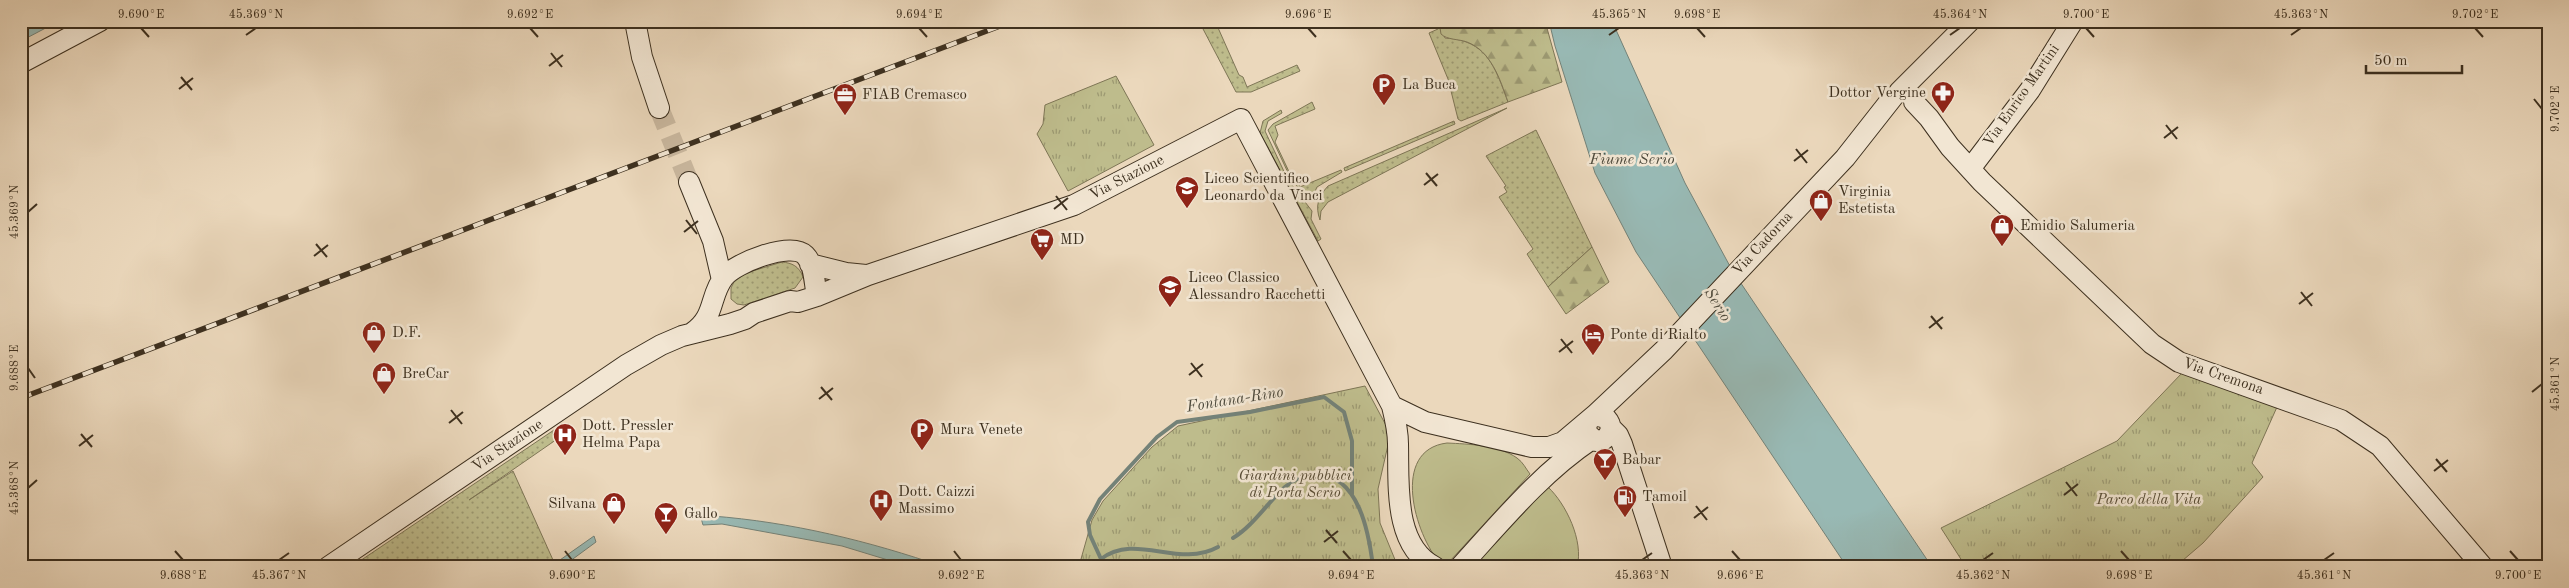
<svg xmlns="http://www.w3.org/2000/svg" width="2569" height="588" font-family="'Old Standard TT',serif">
<defs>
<pattern id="grass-dots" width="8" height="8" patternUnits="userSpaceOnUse" patternTransform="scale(1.25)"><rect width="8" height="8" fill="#bebc8c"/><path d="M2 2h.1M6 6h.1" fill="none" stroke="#9c9972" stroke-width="1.8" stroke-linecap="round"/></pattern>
<pattern id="forest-firs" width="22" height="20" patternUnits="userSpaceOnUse" patternTransform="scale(1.25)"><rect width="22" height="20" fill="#bebc8c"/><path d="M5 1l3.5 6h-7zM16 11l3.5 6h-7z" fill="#9c9972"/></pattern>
<pattern id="park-tufts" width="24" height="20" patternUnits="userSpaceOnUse" patternTransform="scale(1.25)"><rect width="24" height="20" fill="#bebc8c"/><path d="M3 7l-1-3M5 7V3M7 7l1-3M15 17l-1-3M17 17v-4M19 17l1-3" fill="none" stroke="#9c9972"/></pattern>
</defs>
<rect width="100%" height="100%" fill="#ebd8bc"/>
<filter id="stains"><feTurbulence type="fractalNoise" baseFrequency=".004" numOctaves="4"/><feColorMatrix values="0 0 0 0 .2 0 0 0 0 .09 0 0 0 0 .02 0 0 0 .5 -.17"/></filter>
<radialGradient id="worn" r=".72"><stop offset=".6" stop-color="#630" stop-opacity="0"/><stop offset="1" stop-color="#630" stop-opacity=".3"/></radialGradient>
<path fill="url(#grass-dots)" stroke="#7e7656" d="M1206 21H1215L1239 75 1243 77 1247 87 1297 65 1300 71 1251 92H1236L1202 27Z
M1435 21H1450L1440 28 1445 38C1487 40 1495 67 1508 102L1461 121 1458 119 1448 79 1429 33 1438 29Z
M1312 102 1315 109 1275 126 1278 135 1275 142 1292 178H1296L1300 187 1341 170 1342 172 1317 187 1310 202 1291 179 1268 130 1273 124Z
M1507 108 1328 202 1321 211 1320 220C1315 206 1318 197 1328 186Z
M1281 110 1282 113 1268 121 1265 131 1288 180 1312 211 1311 219 1321 239 1318 241 1260 133 1263 121Z
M1454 121 1455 124 1345 171 1344 168Z
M1536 130 1592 247 1548 287 1527 254 1533 249 1499 197 1507 192 1504 187 1506 186 1486 156Z
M782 262C792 263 799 266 803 277L795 288 744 305 737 304 731 299V288L734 282 746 273Z
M554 430H560L563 435 469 500 513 471 553 560 542 567H378L376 564 372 567H351Z"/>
<path fill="url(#forest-firs)" stroke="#7e7656" d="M1450 21H1545L1562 82 1508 102C1500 79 1491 51 1467 42 1459 39 1447 40 1441 34L1440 28Z
M1592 247 1609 282 1566 314 1548 287Z"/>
<path fill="url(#park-tufts)" stroke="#7e7656" d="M1116 76 1154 145 1068 191 1037 134 1043 124 1045 105Z
M2182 373 2277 407 2252 463 2263 477 2203 543 2175 567H1966L1941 528 2117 441Z
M1365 386 1389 431 1388 445 1378 489 1380 523 1398 567H1130L1124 560C1113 559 1105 567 1101 567 1095 566 1087 561 1081 559L1092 520 1103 501 1152 447 1178 426Z"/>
<path fill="#bebc8c" stroke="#7e7656" d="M1447 443C1468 444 1499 445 1517 458 1523 462 1526 469 1530 474L1449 562 1440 563C1415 535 1390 450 1447 443Z
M1548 487C1566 504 1584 541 1577 567H1473Z"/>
<path fill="#98b9b4" stroke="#748278" d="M21 21H59L21 41Z
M1549 21H1612L1685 183 1732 270 1932 567H1847L1636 252 1595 173 1555 46Z
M712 516C791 522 869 541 944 567H911L842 546 722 524 703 525 701 518Z
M594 536 596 542 562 567H550Z"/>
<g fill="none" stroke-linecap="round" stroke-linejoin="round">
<path stroke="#748278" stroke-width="4" d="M1233 538C1253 526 1268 502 1285 487 1293 480 1306 474 1316 474 1359 475 1369 533 1373 567
M1101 559 1090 535 1088 522 1100 499 1157 437 1177 422 1250 412 1324 397 1344 412 1352 441V494
M1099 567 1101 559C1136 532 1178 569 1218 547"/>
<path stroke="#c8b69d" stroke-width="20" stroke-dasharray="20 10" stroke-linecap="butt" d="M659 108 689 182"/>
<g stroke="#3d301f" stroke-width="22">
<path id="secondary" d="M635 21 642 57 659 108
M21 63 100 21
M1899 92 1970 21
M1914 102 1929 118 1950 147 1982 182 2152 344 2179 362 2341 420 2380 446 2483 567
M1970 169 2030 90 2073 21
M689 182 713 241 722 280
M810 264 846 273 866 275
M692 333C716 317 709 296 724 277 735 263 791 241 805 255 815 265 814 283 817 296
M1392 406 1425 422 1532 447H1549L1563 442 1595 415 1606 418C1613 426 1612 434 1603 440L1596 441 1587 434 1586 423
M1595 415 1664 350 1845 158 1893 97
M1611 428 1618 435 1622 444 1662 567
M328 567 626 365 661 345 682 336 730 324 745 319 754 313 790 301 798 302 817 296 868 275 1074 205 1241 119 1392 406C1395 418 1398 431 1398 444 1399 483 1393 546 1435 567
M1460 567C1501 522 1541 473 1592 439"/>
</g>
<use href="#secondary" stroke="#f2e6d3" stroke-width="20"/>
<g stroke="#3d301f" stroke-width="5.5">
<path id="rail" d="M21 398 1013 21"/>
</g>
<use href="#rail" stroke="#f2e6d3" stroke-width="4" stroke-dasharray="11" stroke-linecap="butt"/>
</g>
<path fill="none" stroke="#3d301f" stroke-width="2" d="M141 28 149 37M530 28 538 37M919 28 927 37M1308 28 1316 37M1697 28 1705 37M2086 28 2094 37M2475 28 2483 37M246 35 256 28M1609 35 1619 28M1950 35 1960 28M2291 35 2301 28M551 53 562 67M549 66 563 55M181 77 192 90M179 89 193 78M2534 99 2542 109M2166 125 2177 139M2164 138 2178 127M1796 149 1807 163M1794 161 1808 150M1426 173 1437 186M1424 185 1438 174M1056 196 1067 210M1054 209 1068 198M28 212 37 204M686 220 697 234M684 232 698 221M316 244 327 257M314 256 328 245M2301 292 2312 306M2299 304 2313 293M1931 316 1942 329M1929 328 1943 317M1561 339 1572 353M1559 352 1573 341M1191 363 1202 377M28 368 35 378M1189 375 1203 364M821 387 832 400M2532 392 2542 384M819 399 833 388M451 410 462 424M449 423 463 412M81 434 92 447M79 446 93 435M2436 459 2447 472M2434 471 2448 460M2066 482 2077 496M28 488 37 480M2064 495 2078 484M1696 506 1707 520M1694 518 1708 507M1326 530 1337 543M1324 542 1338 531M175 551 183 560M565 551 572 560M954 551 961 560M1343 551 1351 560M1732 551 1740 560M2121 551 2129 560M2510 551 2518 560M279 560 289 553M1642 560 1652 553M1983 560 1993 553M2324 560 2334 553"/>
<defs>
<g id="parking-pin" transform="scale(1.25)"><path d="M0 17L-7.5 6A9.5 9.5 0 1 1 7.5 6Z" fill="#8f2418" stroke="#f2e6d3"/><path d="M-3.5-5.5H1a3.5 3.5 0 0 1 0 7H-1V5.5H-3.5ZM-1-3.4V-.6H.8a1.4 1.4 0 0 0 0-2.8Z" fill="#fff"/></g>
<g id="pharmacy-pin" transform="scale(1.25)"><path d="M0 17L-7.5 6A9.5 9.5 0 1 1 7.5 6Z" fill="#8f2418" stroke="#f2e6d3"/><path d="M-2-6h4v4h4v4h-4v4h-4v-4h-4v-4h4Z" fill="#fff"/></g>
<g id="office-pin" transform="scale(1.25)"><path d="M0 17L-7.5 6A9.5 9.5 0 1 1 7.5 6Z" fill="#8f2418" stroke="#f2e6d3"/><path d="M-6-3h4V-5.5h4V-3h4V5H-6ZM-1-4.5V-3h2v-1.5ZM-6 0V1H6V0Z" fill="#fff"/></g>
<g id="school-pin" transform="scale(1.25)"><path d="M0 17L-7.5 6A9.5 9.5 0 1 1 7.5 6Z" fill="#8f2418" stroke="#f2e6d3"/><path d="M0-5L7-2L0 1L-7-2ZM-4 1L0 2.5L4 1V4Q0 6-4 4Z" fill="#fff"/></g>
<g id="shop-pin" transform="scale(1.25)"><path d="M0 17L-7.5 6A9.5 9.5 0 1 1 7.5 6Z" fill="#8f2418" stroke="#f2e6d3"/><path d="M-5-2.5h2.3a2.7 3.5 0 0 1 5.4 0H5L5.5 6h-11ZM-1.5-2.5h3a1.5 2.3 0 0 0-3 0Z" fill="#fff"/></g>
<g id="supermarket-pin" transform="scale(1.25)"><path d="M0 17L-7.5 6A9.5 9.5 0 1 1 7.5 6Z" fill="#8f2418" stroke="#f2e6d3"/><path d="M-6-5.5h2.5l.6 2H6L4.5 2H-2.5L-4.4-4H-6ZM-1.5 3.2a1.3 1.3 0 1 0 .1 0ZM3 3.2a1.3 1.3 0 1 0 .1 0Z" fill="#fff"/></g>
<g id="hotel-pin" transform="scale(1.25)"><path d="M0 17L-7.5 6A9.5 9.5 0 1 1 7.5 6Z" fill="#8f2418" stroke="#f2e6d3"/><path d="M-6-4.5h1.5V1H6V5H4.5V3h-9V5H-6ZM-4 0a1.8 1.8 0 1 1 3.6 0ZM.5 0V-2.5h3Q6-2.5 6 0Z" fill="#fff"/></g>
<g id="hospital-pin" transform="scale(1.25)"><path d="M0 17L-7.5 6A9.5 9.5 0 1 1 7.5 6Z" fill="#8f2418" stroke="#f2e6d3"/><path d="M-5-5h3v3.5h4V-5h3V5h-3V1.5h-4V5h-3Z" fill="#fff"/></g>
<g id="bar-pin" transform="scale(1.25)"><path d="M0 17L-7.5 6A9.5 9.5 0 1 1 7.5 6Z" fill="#8f2418" stroke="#f2e6d3"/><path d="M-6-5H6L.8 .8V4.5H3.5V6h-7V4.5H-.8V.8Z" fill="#fff"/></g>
<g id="fuel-pin" transform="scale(1.25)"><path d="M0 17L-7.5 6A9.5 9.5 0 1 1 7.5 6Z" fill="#8f2418" stroke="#f2e6d3"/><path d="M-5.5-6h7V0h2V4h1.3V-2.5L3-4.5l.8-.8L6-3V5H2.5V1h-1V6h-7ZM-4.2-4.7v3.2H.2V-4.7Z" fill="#fff"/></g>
</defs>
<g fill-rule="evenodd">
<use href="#parking-pin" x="1384" y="85"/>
<use href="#pharmacy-pin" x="1943" y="93"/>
<use href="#office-pin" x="845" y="95"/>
<use href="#school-pin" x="1187" y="188"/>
<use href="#shop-pin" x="1821" y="201"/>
<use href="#shop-pin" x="2002" y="226"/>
<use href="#supermarket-pin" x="1042" y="240"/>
<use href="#school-pin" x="1170" y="287"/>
<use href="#shop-pin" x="374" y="333"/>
<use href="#hotel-pin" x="1593" y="335"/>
<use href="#shop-pin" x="384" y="374"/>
<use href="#parking-pin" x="922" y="430"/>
<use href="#hospital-pin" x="565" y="435"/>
<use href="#bar-pin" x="1605" y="460"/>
<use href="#fuel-pin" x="1625" y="497"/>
<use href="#hospital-pin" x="881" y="501"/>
<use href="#shop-pin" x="614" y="504"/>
<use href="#bar-pin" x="666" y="514"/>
</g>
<g text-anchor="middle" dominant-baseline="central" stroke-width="5" stroke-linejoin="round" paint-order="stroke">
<g font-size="15" fill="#3d301f" stroke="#f2e6d3" text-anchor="start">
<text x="1402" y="85">La Buca</text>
<text x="1926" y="93" text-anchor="end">Dottor Vergine</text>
<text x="862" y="95">FIAB Cremasco</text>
<text x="1204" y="179">Liceo Scientifico<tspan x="1204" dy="17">Leonardo da Vinci</tspan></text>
<text x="1838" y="192">Virginia<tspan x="1838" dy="17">Estetista</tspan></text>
<text x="2020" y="226">Emidio Salumeria</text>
<text x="1060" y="240">MD</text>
<text x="1188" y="278">Liceo Classico<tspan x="1188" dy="17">Alessandro Racchetti</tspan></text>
<text x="392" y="333">D.F.</text>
<text x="1610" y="335">Ponte di Rialto</text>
<text x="402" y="374">BreCar</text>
<text x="582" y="426">Dott. Pressler<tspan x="582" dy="17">Helma Papa</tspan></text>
<text x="940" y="430">Mura Venete</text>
<text x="1622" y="460">Babar</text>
<text x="898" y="492">Dott. Caizzi<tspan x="898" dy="17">Massimo</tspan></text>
<text x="1642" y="497">Tamoil</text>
<text x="596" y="504" text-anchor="end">Silvana</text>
<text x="684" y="514">Gallo</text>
</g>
<g font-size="15" fill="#3d301f" stroke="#f2e6d3">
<text transform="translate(2022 96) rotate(-55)">Via Enrico Martini</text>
<text transform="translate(1127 178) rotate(-27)">Via Stazione</text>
<text transform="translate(1763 244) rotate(-47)">Via Cadorna</text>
<text transform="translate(2223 377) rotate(19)">Via Cremona</text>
<text transform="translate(508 446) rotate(-34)">Via Stazione</text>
</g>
<g font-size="15" font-style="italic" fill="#574c35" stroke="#f2e6d3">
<text x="1295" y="476">Giardini pubblici<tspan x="1295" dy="17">di Porta Serio</tspan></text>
<text x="2149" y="500">Parco della Vita</text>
</g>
<g font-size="16" font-style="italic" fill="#4f4b3d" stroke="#f2e6d3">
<text x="1632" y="160">Fiume Serio</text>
<text transform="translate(1717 305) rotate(58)">Serio</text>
<text transform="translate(1235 400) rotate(-9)">Fontana-Rino</text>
</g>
</g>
<rect width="2569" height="588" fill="none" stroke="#ebd8bc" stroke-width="55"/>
<path d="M2366 65v8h96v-8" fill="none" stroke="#3d301f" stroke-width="2.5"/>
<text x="2374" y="65" font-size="15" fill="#3d301f" stroke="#f2e6d3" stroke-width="4" paint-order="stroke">50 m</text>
<rect x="28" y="28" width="2514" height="532" fill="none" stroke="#3d301f" stroke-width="2"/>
<g font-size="12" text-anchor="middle" fill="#3d301f">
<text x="141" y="18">9.690°E</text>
<text x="256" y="18">45.369°N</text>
<text x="530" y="18">9.692°E</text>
<text x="919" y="18">9.694°E</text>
<text x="1308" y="18">9.696°E</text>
<text x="1619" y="18">45.365°N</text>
<text x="1697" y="18">9.698°E</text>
<text x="1960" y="18">45.364°N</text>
<text x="2086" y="18">9.700°E</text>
<text x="2301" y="18">45.363°N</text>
<text x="2475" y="18">9.702°E</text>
<text transform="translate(2555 109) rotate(-90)" y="4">9.702°E</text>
<text transform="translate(14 212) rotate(-90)" y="4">45.369°N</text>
<text transform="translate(14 368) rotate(-90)" y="4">9.688°E</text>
<text transform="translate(2555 384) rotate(-90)" y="4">45.361°N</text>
<text transform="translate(14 488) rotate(-90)" y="4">45.368°N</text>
<text x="183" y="579">9.688°E</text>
<text x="279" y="579">45.367°N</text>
<text x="572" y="579">9.690°E</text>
<text x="961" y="579">9.692°E</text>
<text x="1351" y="579">9.694°E</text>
<text x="1642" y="579">45.363°N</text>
<text x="1740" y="579">9.696°E</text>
<text x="1983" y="579">45.362°N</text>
<text x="2129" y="579">9.698°E</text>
<text x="2324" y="579">45.361°N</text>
<text x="2518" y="579">9.700°E</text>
</g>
<rect width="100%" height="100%" filter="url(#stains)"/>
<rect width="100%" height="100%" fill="url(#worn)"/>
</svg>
